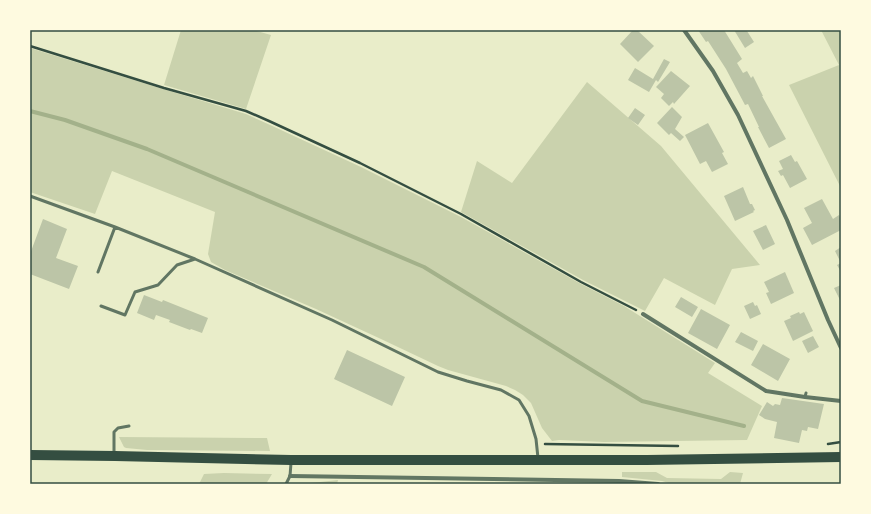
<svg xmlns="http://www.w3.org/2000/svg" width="871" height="514" font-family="'Space Grotesk',sans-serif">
<rect width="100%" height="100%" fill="#e9edc9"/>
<path fill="#cad2ad" d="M181 30H253L271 35 246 109 164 85Z
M821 30H841V188L789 85 839 65Z
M30 48 163 89 246 114 268 124 361 167 461 217 581 284 624 306 715 363 708 373 762 406 747 440 604 442 559 440 552 441 542 428 531 403 523 395 515 390 506 386 448 370 438 366 381 339 316 309 225 270 211 262 208 254 215 212 112 171 95 214 30 192Z
M587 82 661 146 760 265 732 269 715 305 664 278 645 311 583 280 461 212 477 161 512 183Z
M119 437 267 438 270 451 147 450 126 448 124 447Z
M622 472H656L667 478 721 479 730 472 743 473 740 484H672L662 481 622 477Z
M224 473 272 474 266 484H199L204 474Z
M338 480 337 484H302Z
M584 483V484H501Z"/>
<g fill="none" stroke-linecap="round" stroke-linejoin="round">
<path stroke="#a3b18a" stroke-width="4" d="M30 111 65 120 147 149 424 267 642 401 744 426"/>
</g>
<path fill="#bcc5a7" d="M633 30H637L654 46 638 62 620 44Z
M698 30H724L742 59 737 63 743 73 747 71 751 78 753 76 763 96H762L786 139 769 148 758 127H759L748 104 745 105 726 69 708 41 706 42Z
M734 30H749L747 31 754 42 745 48Z
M664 59 670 62 658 82 656 80 649 92 628 80 635 68 653 79Z
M671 71 690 86 674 104 673 102 669 106 661 98 664 94 656 87Z
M672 107 682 117 675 129 684 137 680 141 671 133 669 135 657 123Z
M635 108 645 115 638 125 628 118Z
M708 123 724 152 722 153 728 164 712 172 706 161 700 164 685 135Z
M791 155 795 162 797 161 807 179 790 188 783 175 781 176 778 171 783 169 779 161Z
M743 187 750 204H752L755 210 753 211 754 212 735 221 724 196Z
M822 199 833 219 839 215 841 219V230L812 245 803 228 812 223 804 208Z
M43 219 67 229 56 258 78 266 69 289 30 274V254Z
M766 225 775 244 763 250 753 231Z
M841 247V263L835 251Z
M841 263V272L837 265Z
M785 272 794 293 771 304 766 293 769 292 764 282Z
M841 285V302L834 288Z
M144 295 162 302 163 300 208 318 202 333 191 329 190 330 169 322 170 320 156 315 154 320 137 313Z
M681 297 698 307 692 317 675 307Z
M753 302 755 306 757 305 761 314 750 319 744 306Z
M701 309 730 325 717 349 688 333Z
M799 312 800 314 804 312 813 331 793 341 784 321 791 318 790 316Z
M741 332 758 341 753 351 735 342Z
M813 336 819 347 808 353 802 341Z
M763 344 790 359 778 381 751 365Z
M347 350 405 377 392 406 334 379Z
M782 398 824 404 818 429 808 427 807 431 802 430 799 443 774 438 777 422 765 419 759 415 767 402 773 406 775 404 780 405Z"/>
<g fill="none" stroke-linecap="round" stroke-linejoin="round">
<path stroke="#344e41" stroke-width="2.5" d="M30 46 164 88 246 111 269 121 360 163 461 214 581 282 636 310
M545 444 678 446
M828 444 841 442"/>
<path stroke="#617663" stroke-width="3" d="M30 196 115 227 195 259 332 320 438 372 467 381 501 390 519 400 529 416 536 439 538 458
M98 272 115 227
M101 306 125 315 135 292 158 285 177 265 195 259
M805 397 806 393
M114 454V432L118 428 129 426
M286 484 290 476 291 463"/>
<path stroke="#617663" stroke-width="4" d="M684 30 713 71 738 115 787 220 828 320 841 348
M643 314 766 391 805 397 841 401
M290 476 619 481 658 484"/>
<path stroke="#344e41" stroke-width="10" d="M30 455 115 456 291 460H647L841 457"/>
</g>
<rect width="871" height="514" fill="none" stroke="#fefae0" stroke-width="62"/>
<rect x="31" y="31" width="809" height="452" fill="none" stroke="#344e41" stroke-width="1.5"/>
</svg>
